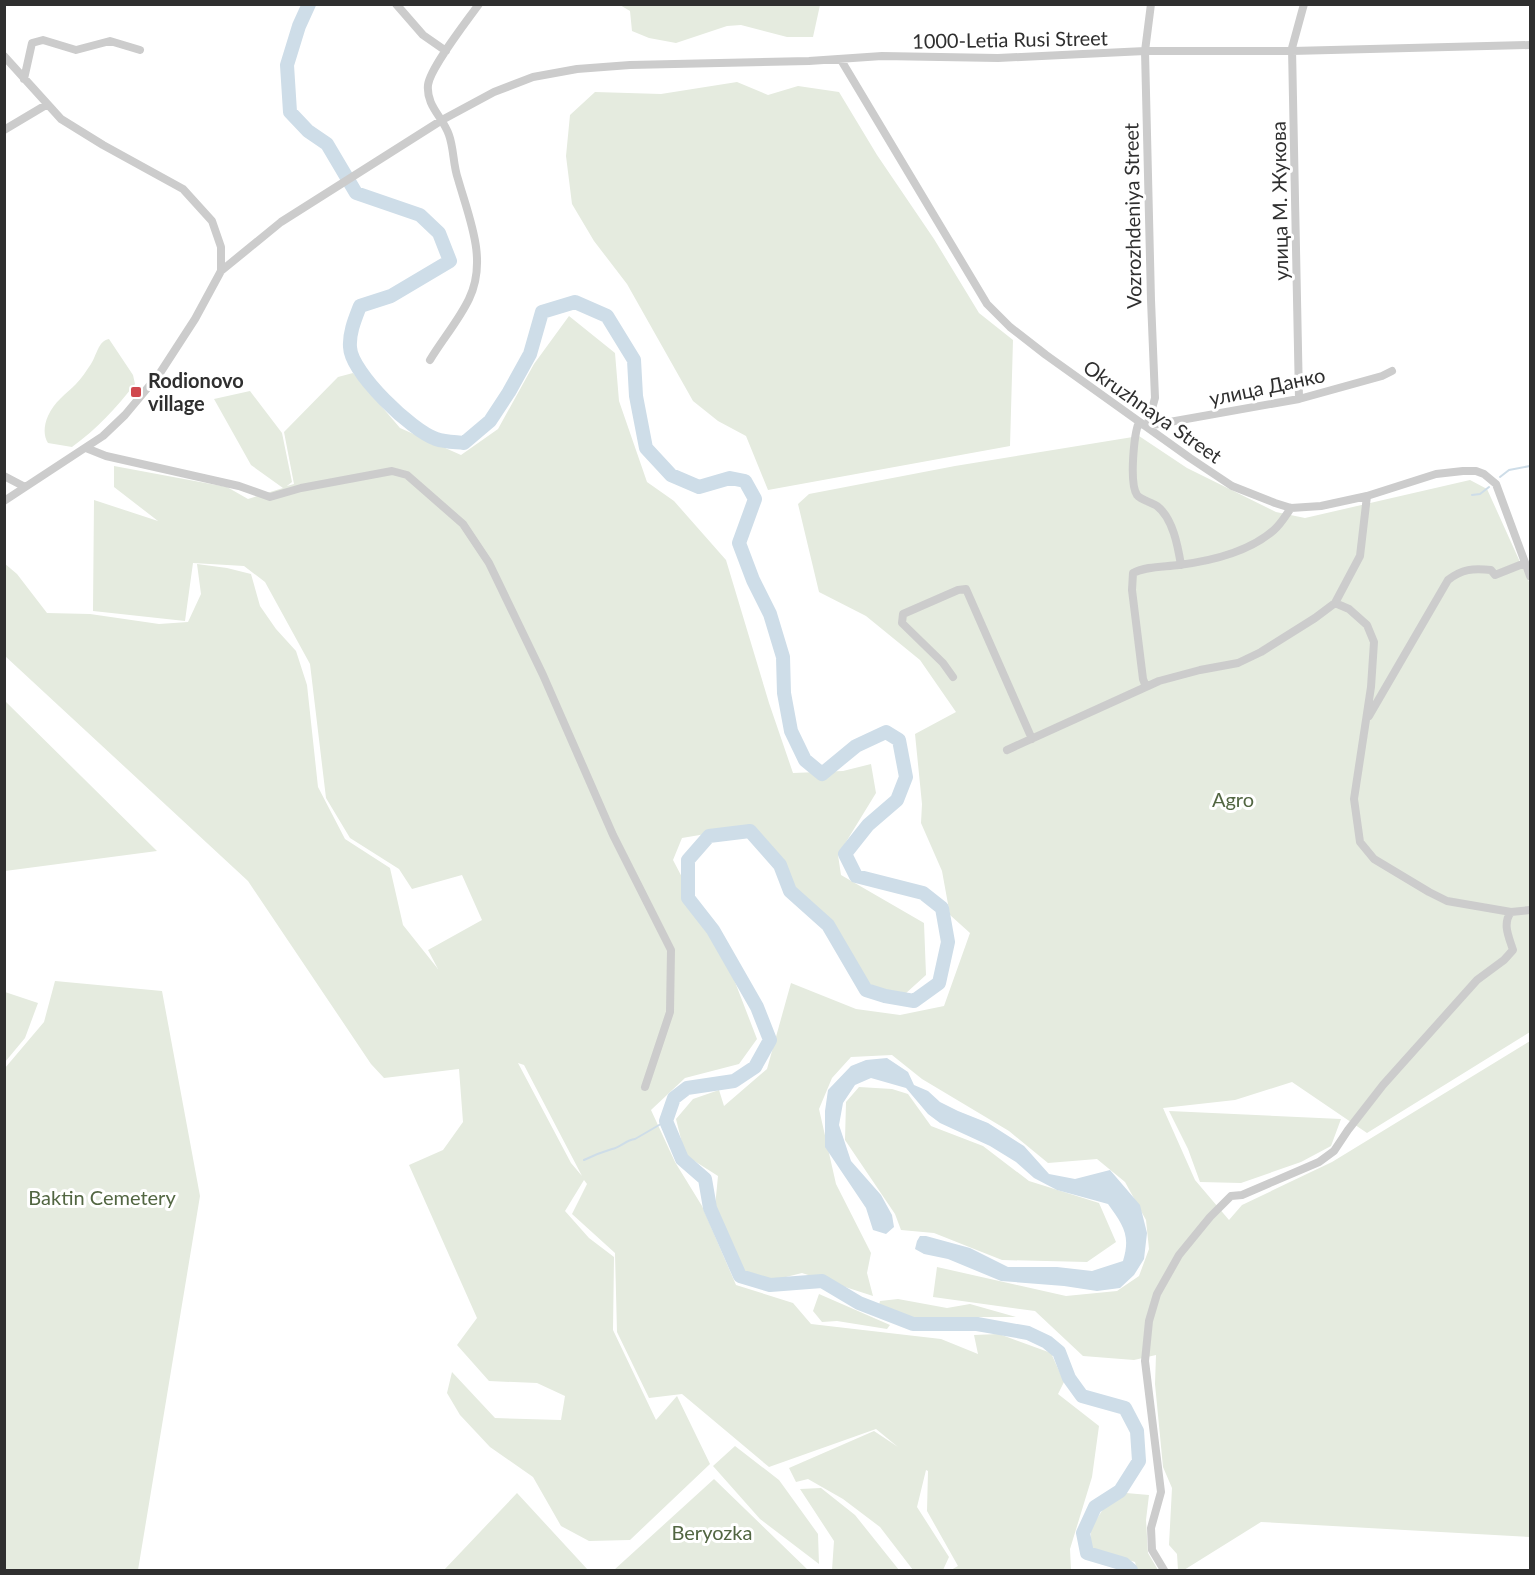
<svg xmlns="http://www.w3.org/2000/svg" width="1535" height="1575" font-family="Lato,sans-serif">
<rect width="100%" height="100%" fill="#fff"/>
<path fill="#e5ebdf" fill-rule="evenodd" d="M620 5H820L813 37H787L741 25 727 26 676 43 649 38 632 31 630 11Z
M737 82 768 95 798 86 839 92 877 155 934 239 979 313 1013 340 1010 446 768 490 746 436 718 421 693 401 627 284 594 241 572 204 566 156 570 115 595 92 661 94Z
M569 316 615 353 619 401 647 482 674 501 726 560 769 703 793 773 843 771 871 764 876 793 838 855 841 875 924 923 926 975 905 994 871 987 846 951 795 894 753 826 682 838 673 860 730 969 757 1039 739 1064 685 1078 651 1110 675 1162 702 1206 736 1285 793 1303 811 1324 941 1339 978 1354 974 1335 999 1334 1051 1353 1064 1382 1058 1394 1099 1426 1092 1477 1070 1549 1071 1570H951L958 1566 927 1511 928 1471 926 1470 917 1507 949 1557 943 1570H913L880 1527 843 1499 808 1479 796 1482 789 1468 874 1431 898 1447 876 1429 769 1467 682 1394 649 1398 617 1332 615 1253 572 1214 587 1184 584 1180 565 1211 589 1238 614 1257 613 1330 656 1420 677 1396 710 1464 630 1540 589 1541 561 1526 533 1477 490 1447 460 1415 447 1393 452 1372 495 1418 561 1420 565 1396 537 1383 489 1381 457 1345 477 1318 409 1165 443 1150 463 1122 459 1069 384 1078 371 1064 248 881 5 656 4 563 17 574 47 613 90 614 159 624 188 622 201 594 197 564 227 568 251 574 260 606 276 629 296 651 307 685 318 787 345 839 390 868 403 925 438 969 428 950 482 920 462 875 412 889 399 869 350 838 326 798 310 664 265 582 244 566 193 563 185 621 93 611 94 500 158 521 114 487V466L227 487 248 499 283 488 251 465 214 399 250 391 282 433 292 482 287 486 294 484 284 432 338 377 353 373 400 428 461 455 498 429 534 364ZM518 1063 524 1065 582 1176 571 1163Z
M109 339 133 375 135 384C116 408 97 429 72 447L48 443C43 435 44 425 48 416 54 402 66 394 76 384 82 378 86 371 91 364 97 355 98 341 109 339Z
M1139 436 1187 468 1276 512 1305 518 1470 480 1487 489 1530 584V1032L1367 1133 1292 1082 1235 1100 1163 1108 1195 1180 1229 1220 1242 1205 1332 1162 1530 1041V1537L1261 1522 1184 1570H1178L1177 1554 1169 1545 1172 1488 1163 1467 1155 1384 1156 1355 1134 1360 1083 1356 1035 1311 933 1297 937 1267 1066 1296 1117 1291 1139 1276 1149 1249 1146 1220 1125 1182 1097 1159 1048 1163 1009 1131 922 1079 892 1055 851 1057 832 1078 819 1109 836 1184 871 1253 867 1273 873 1296 802 1273 770 1281 743 1272 715 1207 718 1176 685 1155 676 1119 693 1099 719 1090 724 1106 767 1069 791 983 856 1009 900 1015 944 1006 970 933 950 915 942 871 921 823 922 804 915 734 956 712 920 660 866 616 819 592 798 504 809 494 955 466Z
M5 701 157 851 5 871Z
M55 981 162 991 200 1196 138 1570H5V1068L44 1022Z
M5 992 38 1003 25 1038 5 1062Z
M859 1087 892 1089 908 1094 931 1126 983 1146 1029 1181 1099 1203 1116 1242 1087 1262 1002 1260 934 1233 901 1230 895 1214 845 1140 846 1102Z
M1169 1111 1341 1119 1331 1146 1301 1162 1241 1183 1200 1182 1188 1149Z
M819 1294 890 1325 887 1329 837 1321 822 1322 813 1311Z
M898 1299 947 1308 970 1304 1016 1317H955L914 1319 879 1305 880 1301Z
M735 1446 779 1480 818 1534 819 1564 760 1519 713 1466Z
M714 1479 808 1570H614Z
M821 1488 855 1515 899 1570H832L834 1541 800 1489Z
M517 1493 588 1570H444Z
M1126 1493 1149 1495 1146 1520 1148 1553 1158 1570H1137L1135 1562 1090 1549 1091 1528 1105 1506Z"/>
<path fill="#cedde8" d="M887 1058 908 1072 914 1085 928 1091 940 1102 958 1111 988 1123 1024 1146 1049 1174 1075 1179 1110 1170 1140 1205 1147 1233 1144 1259 1134 1275 1120 1288 1097 1291 1064 1286 1001 1281 948 1259 924 1254 915 1249 917 1241 920 1236H926L970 1248 1008 1267H1057L1092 1271 1123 1261C1131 1235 1123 1225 1108 1204L1057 1190 1034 1178 1016 1162 990 1146 940 1123 928 1114 906 1088 871 1078 855 1085 843 1103 839 1125 851 1161 881 1195 892 1215 894 1227 886 1234 873 1230 866 1208 825 1147V1111L828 1090 851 1066 866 1060Z"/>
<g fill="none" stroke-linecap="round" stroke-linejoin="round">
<path stroke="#cedde8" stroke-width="2" d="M1500 477 1509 470 1530 466
M1472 495 1480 494 1489 487
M584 1160C594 1155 602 1152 612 1149 621 1147 626 1140 635 1139L666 1121"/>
<path stroke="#cedde8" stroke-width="14" d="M309 4 299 26 287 65 290 112 308 131 327 144 356 193 420 215 439 233 450 261 391 296 360 306C355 319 349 333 350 347 351 373 412 431 436 439 445 442 456 442 464 443L490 421 509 392 530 354 542 312 575 302 607 316 634 360 636 396 646 448 671 475 699 487 730 478 745 481 755 499 739 543 753 580 770 614 783 657 784 693 791 731 805 760 822 774 856 746 886 732 899 740 906 777 897 800 868 825 845 854 856 876 923 893 942 908 948 942 939 983 914 1001 885 996 866 990 828 925 790 891 780 865 750 831 709 836 688 860V898L713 930 757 1007 770 1040 755 1067 734 1081 687 1088 674 1098 666 1121 682 1159 705 1179 710 1208 740 1276 770 1285 822 1281 859 1303 913 1324H977L1028 1333 1047 1342 1059 1352 1069 1378 1082 1396 1125 1408 1137 1431 1139 1461 1120 1491 1095 1507 1083 1533 1087 1553 1124 1564 1131 1570"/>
<path stroke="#ccc" stroke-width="8" d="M396 4 423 35 446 51
M1151 4 1145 51 1151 300 1155 398 1147 426 1299 399 1382 376 1392 371
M4 56 61 119 103 145 183 189 212 221 221 247V271
M841 60 987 304 1010 327 1046 355 1190 458 1232 486 1275 503 1291 508 1321 506 1367 496 1436 474 1463 471H1476L1484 474 1496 484 1530 576
M24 79 32 43 43 40 76 50 110 41 140 50
M4 130 46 105
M430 360C442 340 459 320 469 299 488 260 469 218 458 179 453 165 454 149 449 135 443 117 426 106 428 85 430 68 467 21 479 4
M1299 399 1292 48 1304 4
M1139 422C1134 434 1129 483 1137 495 1141 500 1151 502 1157 506 1173 518 1178 547 1181 565
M86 448 106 456 239 486 270 497 301 488 392 471 407 475 463 524 489 563 543 675 613 835 671 950 670 1012 645 1087
M4 476 25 487
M4 501 103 436 125 415 160 373 195 319 221 271 281 222 442 120 494 92 533 77 577 69 630 65 809 61 882 56 998 58 1145 51H1292L1530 45
M1335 603 1349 609 1367 625 1374 642 1371 687 1354 799 1360 842 1374 859 1429 892 1447 901 1511 912
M953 677 943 663 902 623 903 614 958 590 966 589 1032 739
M1146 687 1143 679 1132 590 1133 573C1146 566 1164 567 1179 565 1211 561 1249 552 1274 530 1281 524 1286 515 1291 508
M1369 716 1448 580C1462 569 1473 568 1491 570L1495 575 1525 563
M1007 750 1159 681 1200 670 1238 663 1261 652 1315 618 1335 603 1360 556 1367 496
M1164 1570 1152 1550 1151 1528 1161 1492 1145 1361 1149 1321 1157 1294 1179 1255 1210 1217 1231 1196 1242 1195 1319 1162 1334 1151 1348 1130 1383 1085 1477 980 1504 960 1513 950C1509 937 1502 924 1511 912L1530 910"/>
</g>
<rect fill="#d0484e" stroke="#fff" stroke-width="2" x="130" y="386" width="12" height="12" rx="3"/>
<g text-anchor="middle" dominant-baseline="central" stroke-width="6" stroke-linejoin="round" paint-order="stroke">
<g font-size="20" fill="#2f2f2f" stroke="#fff">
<text transform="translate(1010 39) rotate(-1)">1000-Letia Rusi Street</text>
<text transform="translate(1279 201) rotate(-91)">улица М. Жукова</text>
<text transform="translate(1132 216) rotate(-91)">Vozrozhdeniya Street</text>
<text transform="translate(1267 386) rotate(-12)">улица Данко</text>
<text transform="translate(1153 411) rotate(35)">Okruzhnaya Street</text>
</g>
<g font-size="20" font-weight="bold" fill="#2f2f2f" stroke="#fff" text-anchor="start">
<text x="148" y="380">Rodionovo<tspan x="148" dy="23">village</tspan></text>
</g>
<g font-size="20" fill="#526642" stroke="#fff">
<text x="1233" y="799">Agro</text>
<text x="102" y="1197">Baktin Cemetery</text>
<text x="712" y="1532">Beryozka</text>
</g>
</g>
<rect width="1535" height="1575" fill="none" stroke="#2f2f2f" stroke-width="12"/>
</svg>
